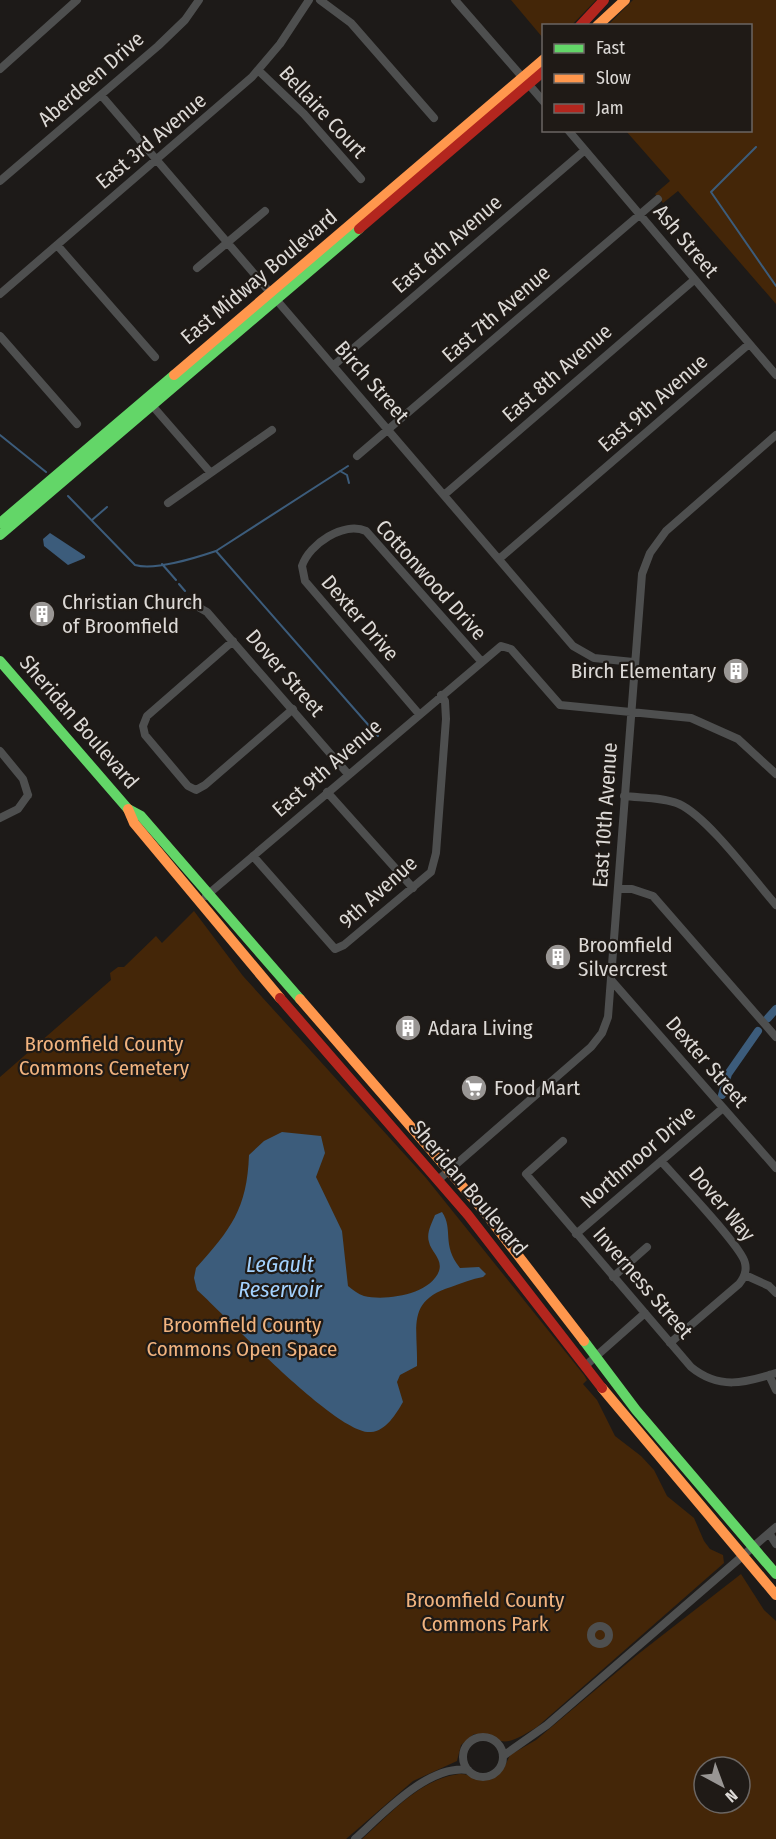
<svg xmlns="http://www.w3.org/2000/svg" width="776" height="1839" font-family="'Fira Sans Condensed',sans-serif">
<rect width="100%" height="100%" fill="#1d1a18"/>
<path fill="#442608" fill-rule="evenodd" d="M511 0H596L572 25 544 26 543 38Z
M633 0H776V304L678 191 663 203 655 194 670 181 626 131 750 130V26H607Z
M194 911 243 976 426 1178 584 1375 587 1380 583 1384 597 1400 615 1436 641 1456 654 1470 667 1496 694 1518 704 1541 710 1549 723 1555 724 1563 537 1727C528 1732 512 1744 501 1741 489 1737 490 1734 474 1734L461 1745 457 1761 413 1781 346 1839H0V1077L111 980 110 973 118 967H124L156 936 162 943Z
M741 1574 764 1610 776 1621V1839H362C389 1815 420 1779 459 1774 468 1773 479 1780 490 1780L504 1768 510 1755 536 1740 637 1655ZM704 1767H740V1803H704Z"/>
<path fill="#3c5c7b" d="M50 533 85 556V558L68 565 44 546 43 539Z
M282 1132 321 1136 325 1153 316 1177 342 1231 348 1286C353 1290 358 1294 364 1296 385 1301 430 1295 439 1271 443 1259 431 1252 429 1242 426 1233 432 1223 435 1215L442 1212C454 1230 441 1244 460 1268L479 1267 486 1274 483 1277C472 1279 462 1283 451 1287 406 1301 418 1327 417 1366L400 1375 397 1382 403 1402C396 1414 386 1431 371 1432 337 1435 226 1316 197 1290L194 1278 196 1268C231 1229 247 1209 249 1155L264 1141Z"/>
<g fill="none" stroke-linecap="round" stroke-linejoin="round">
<path stroke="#3c5c7b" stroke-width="2" d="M756 147 711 192 776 286
M0 435 46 472
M340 471 347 475 349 483
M68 496 135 565C155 571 195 558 216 551L348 466
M92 520 107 507
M216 551 378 736
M162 564 176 580
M179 584 185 591"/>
<path stroke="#3c5c7b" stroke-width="8" d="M768 1018 776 1009
M722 1095 728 1074 758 1031"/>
<path stroke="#4e4f4f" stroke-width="8" d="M320 0 351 23 434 118
M455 0 544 102
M0 69 77 0
M258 70 304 114 361 179
M101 95 573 646 594 658 633 662
M568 130 776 375
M0 181 158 46 185 20 199 0
M57 245 155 357
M197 268 265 211
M0 294 252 77 280 44 309 0
M0 336 77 424
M334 365 585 150
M150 403 210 472
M357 456 658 199
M444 495 694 280
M168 503 272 430
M499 559 749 344
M191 603 207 612 348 774
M233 641 147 716 143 726 145 735 188 786 196 790 205 785 293 709
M419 714 305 581 302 566C309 544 344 521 366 531L481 661
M0 751 23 779 28 795
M327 792 413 888
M624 796C642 798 662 797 679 804 708 817 754 880 776 905
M0 818 18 809 28 795
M253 856 335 949 344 945 431 872 436 853 446 719 445 701 441 695
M618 889H632L653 896 776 1037
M206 896 501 646 511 649 560 705 691 718 738 739 776 774
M611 980 776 1168
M563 1141 526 1174 691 1367C719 1390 745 1383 776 1373
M661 1161C676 1178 742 1247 745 1263 747 1271 744 1278 739 1284L670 1343
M438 1180 591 1047 602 1033 608 1017 642 574 650 553 666 531 776 435
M576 1234 723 1108
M745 1275 769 1286 776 1293
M613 1277 647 1247
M585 1366 645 1313
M769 1375 776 1390
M769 1533 776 1544
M591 1635a9 9 0 1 1 18 0a9 9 0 1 1-18 0Z
M463 1757a20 20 0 1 1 40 0a20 20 0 1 1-40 0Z
M503 1756 547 1725 776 1527
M355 1839C382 1815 428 1764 468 1770"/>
<path stroke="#63d668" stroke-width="10" d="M0 523 174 375
M0 535 359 229
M0 661 128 809 141 816 300 999
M584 1341 636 1410 776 1574"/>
<path stroke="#ff974d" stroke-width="10" d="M597 26 625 0
M174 375 544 59
M128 809 134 823 280 998
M300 999 483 1210 584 1341
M602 1388 776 1595"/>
<path stroke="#b3261e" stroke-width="10" d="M580 26 604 0
M359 229 544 71
M280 998 468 1215 602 1388"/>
</g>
<defs>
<g id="building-disc" transform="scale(1.35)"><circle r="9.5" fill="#999694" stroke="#1f1a16"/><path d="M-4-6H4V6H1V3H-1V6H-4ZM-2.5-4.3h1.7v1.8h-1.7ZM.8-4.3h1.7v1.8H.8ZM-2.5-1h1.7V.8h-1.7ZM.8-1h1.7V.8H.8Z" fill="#fff"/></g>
<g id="supermarket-disc" transform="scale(1.35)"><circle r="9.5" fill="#999694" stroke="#1f1a16"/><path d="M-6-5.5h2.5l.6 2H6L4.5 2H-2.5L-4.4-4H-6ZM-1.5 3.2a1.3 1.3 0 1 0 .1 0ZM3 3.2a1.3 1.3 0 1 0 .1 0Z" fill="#fff"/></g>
</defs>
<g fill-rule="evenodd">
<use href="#building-disc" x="42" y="614"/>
<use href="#building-disc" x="736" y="671"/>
<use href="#building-disc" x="558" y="957"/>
<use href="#building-disc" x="408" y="1028"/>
<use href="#supermarket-disc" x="474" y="1088"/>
</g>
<g text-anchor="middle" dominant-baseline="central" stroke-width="4.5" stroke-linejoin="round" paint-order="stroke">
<g font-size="21" fill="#dcd9d6" stroke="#1f1a16">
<text transform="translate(91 79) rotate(-41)">Aberdeen Drive</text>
<text transform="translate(323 112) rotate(47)">Bellaire Court</text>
<text transform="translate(151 141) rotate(-40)">East 3rd Avenue</text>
<text transform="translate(686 241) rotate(50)">Ash Street</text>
<text transform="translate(447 244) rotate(-41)">East 6th Avenue</text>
<text transform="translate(259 277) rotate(-40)">East Midway Boulevard</text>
<text transform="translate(496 314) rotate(-41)">East 7th Avenue</text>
<text transform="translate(557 373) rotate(-41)">East 8th Avenue</text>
<text transform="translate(372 382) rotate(49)">Birch Street</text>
<text transform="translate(653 403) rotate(-41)">East 9th Avenue</text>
<text transform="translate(431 580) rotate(48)">Cottonwood Drive</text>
<text transform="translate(360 618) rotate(49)">Dexter Drive</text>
<text transform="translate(285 673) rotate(49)">Dover Street</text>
<text transform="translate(79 722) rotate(49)">Sheridan Boulevard</text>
<text transform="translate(327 768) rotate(-41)">East 9th Avenue</text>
<text transform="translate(605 815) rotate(-86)">East 10th Avenue</text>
<text transform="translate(378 892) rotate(-42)">9th Avenue</text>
<text transform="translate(707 1062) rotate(49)">Dexter Street</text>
<text transform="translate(638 1157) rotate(-41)">Northmoor Drive</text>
<text transform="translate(469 1188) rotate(50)">Sheridan Boulevard</text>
<text transform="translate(722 1204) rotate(50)">Dover Way</text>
<text transform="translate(643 1283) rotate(49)">Inverness Street</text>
</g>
<g font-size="21" fill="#dcd9d6" stroke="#1f1a16" text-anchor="start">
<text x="62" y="602">Christian Church<tspan x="62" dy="24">of Broomfield</tspan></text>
<text x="716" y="671" text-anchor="end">Birch Elementary</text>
<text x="578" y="945">Broomfield<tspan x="578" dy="24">Silvercrest</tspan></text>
<text x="428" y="1028">Adara Living</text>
<text x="494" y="1088">Food Mart</text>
</g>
<g font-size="21" fill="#f1b37f" stroke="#1f1a16">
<text x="104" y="1044">Broomfield County<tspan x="104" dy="24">Commons Cemetery</tspan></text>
<text x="242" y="1325">Broomfield County<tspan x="242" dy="24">Commons Open Space</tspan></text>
<text x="485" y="1600">Broomfield County<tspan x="485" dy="24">Commons Park</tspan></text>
</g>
<g font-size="22" font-style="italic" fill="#a4d2fe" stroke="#1f1a16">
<text x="280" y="1264">LeGault<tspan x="280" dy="25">Reservoir</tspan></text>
</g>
</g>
<rect x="542" y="24" width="210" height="108" fill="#1f1a16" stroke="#6b6663" stroke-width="1.5"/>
<rect x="554" y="44" width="30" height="9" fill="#63d668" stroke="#6b6663" stroke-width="1.5"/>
<text x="596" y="54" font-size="18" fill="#dcd9d6">Fast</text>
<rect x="554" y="74" width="30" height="9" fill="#ff974d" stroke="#6b6663" stroke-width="1.5"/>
<text x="596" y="84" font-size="18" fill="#dcd9d6">Slow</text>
<rect x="554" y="104" width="30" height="9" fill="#b3261e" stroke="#6b6663" stroke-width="1.5"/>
<text x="596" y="114" font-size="18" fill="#dcd9d6">Jam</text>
<g transform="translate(722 1785) rotate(139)"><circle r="28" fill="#1f1a16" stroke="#6b6663" stroke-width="1.5"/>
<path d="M0-4.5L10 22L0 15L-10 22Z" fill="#999694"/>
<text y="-9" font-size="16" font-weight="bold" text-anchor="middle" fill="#dcd9d6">N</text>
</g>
</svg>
